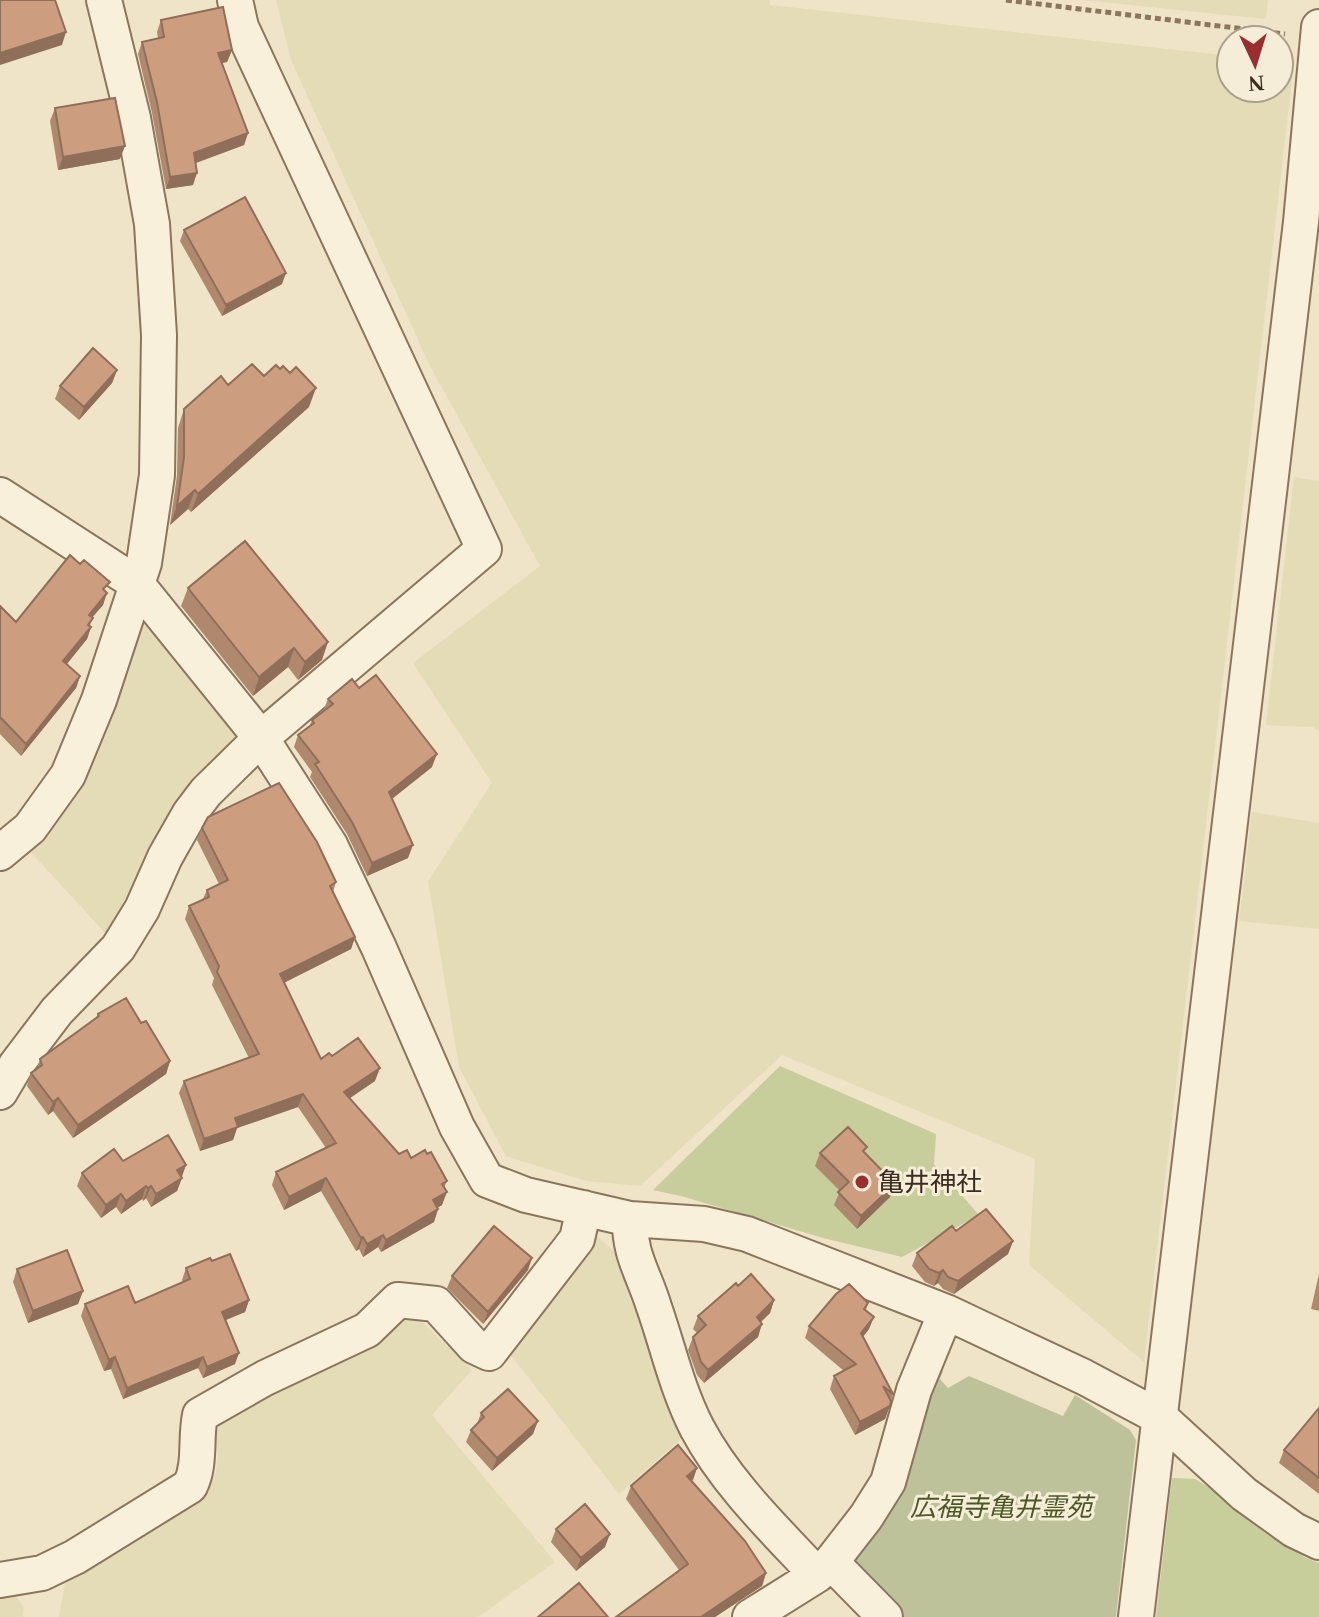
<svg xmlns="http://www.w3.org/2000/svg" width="1319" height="1617" font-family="'Times New Roman','Noto Sans JP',serif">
<rect width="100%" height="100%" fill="#efe3c8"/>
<path fill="#e4dcb6" d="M276 0H770V5L1231 56V88H1279V61L1294 62 1144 1362 1029 1265 1035 1159 782 1055 640 1186 586 1181 506 1156 459 1067 428 881 492 783 413 663 540 566 429 364 291 60Z
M1082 0H1268L1266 19Z
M1294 477 1319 481V731L1313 727 1266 725Z
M142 616 236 737 182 795 160 830 107 935 28 849Z
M1252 812 1319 823V929L1239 921Z
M598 1237 614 1251 628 1279 642 1328 682 1438 619 1494 504 1346 567 1267Z
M411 1311 472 1370 432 1415 555 1562 478 1617H59L65 1583 73 1575 215 1475 218 1456 214 1427Z
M10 1589 24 1607 23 1617H0V1590Z"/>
<path fill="#c8cd9c" d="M780 1066 936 1134 934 1164 979 1215 902 1257 823 1238 681 1196 653 1190Z
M1172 1478 1195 1479 1217 1492 1264 1532 1306 1558 1319 1563V1617H1156Z"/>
<path fill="#bec29b" d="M930 1366 943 1371 940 1379 948 1388 969 1376 1063 1416 1075 1395 1130 1430 1136 1440 1116 1617H896L845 1556 908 1438 922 1430 913 1416Z"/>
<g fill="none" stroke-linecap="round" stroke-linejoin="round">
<g stroke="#8b755d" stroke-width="38">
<path id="minor" d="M0 495 136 583 261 738 330 845 379 948 457 1127 487 1180 526 1195 630 1219 704 1224 747 1234 946 1312 1084 1377 1161 1418 1244 1494 1294 1530 1319 1542
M0 853 30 828 68 775 99 700 144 563 157 475 159 335 152 224 133 118 104 0
M0 1092 16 1065 57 1011 118 948 142 909 165 857 190 813 206 792 261 738 484 549 241 27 235 0
M630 1219C629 1255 644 1274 654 1307 668 1347 677 1389 697 1428 726 1483 774 1529 817 1575
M831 1562 885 1617
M0 1580 42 1573 75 1557 190 1486C201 1464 195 1439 200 1415L265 1378 367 1330 398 1300 436 1304 474 1346 489 1353 577 1239 584 1208
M750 1617 817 1575 831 1562 866 1517 888 1482 914 1390 946 1312
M1136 1617 1301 222 1319 27"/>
</g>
<path stroke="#8b755d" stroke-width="5" stroke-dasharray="6 4" stroke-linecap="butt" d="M1006 0 1285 34"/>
<use href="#minor" stroke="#f9f0dc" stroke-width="34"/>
</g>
<path fill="#af886d" d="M161 20 232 50 227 62 222 63 248 133 244 145 196 163 193 185 166 189 152 113 138 54 142 42 158 38 157 32Z
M55 108 120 159 58 170 50 121Z
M184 230 282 284 222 316 180 241Z
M117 370 112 383 79 420 55 399 60 386Z
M264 376 309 407 191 512 188 509 170 525 177 475 178 428 184 409 228 385Z
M188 588 322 660 298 680 288 667 253 696 181 606Z
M106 592 103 605 92 617 90 626 91 627 87 639 66 664 80 676 76 688 21 756 0 734V606L16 622Z
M328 699 432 767 392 799 408 858 367 876 347 834 310 777 312 772 294 747 298 735 309 727 312 720 323 711Z
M202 828 336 882 333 892 355 937 351 949 284 983 321 1059 332 1056 375 1081 349 1098 399 1154 411 1158 427 1154 447 1181 444 1188 442 1205 437 1208 438 1209 434 1222 381 1252 378 1247 363 1257 359 1249 356 1251 321 1191 284 1210 272 1185 276 1172 326 1148 298 1107 237 1128 233 1140 200 1151 179 1093 184 1081 249 1058 212 985 214 978 185 919 189 906 203 899 207 890 219 884 197 840Z
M98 1014 141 1023 170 1061 166 1074 73 1138 53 1111 48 1115 27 1086 31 1073 37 1069 40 1059 96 1018Z
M820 1153H865L895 1184 890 1197 857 1229 834 1205 840 1191 815 1166Z
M123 1161 186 1165 177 1191 151 1207 146 1198 143 1201 142 1199 121 1214 116 1207 101 1218 77 1186 82 1173Z
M956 1231 1013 1241 1008 1254 954 1294 943 1289 938 1283 934 1286 925 1282 912 1266 917 1253Z
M212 1261 249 1300 245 1312 226 1320 235 1364 203 1378 198 1368 123 1399 111 1369 104 1371 81 1316 85 1304 135 1303 183 1282 182 1280 186 1268Z
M17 1269 83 1291 78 1304 28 1323 13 1282Z
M528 1270 483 1324 447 1288 452 1276Z
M1319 1274V1311L1311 1309Z
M738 1286 774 1300 770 1313 761 1322 758 1337 704 1383 697 1375 688 1350 693 1337 697 1333 693 1329 698 1316Z
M868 1303 866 1310 869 1329 863 1337 893 1394 885 1419 855 1435 830 1389 834 1376 844 1371 805 1338 809 1326Z
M1319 1408V1494L1279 1463 1284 1450Z
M481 1413 533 1434 492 1471 466 1442 471 1430 477 1424Z
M697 1468 691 1481 766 1573 762 1586 715 1617H616L679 1570 626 1499 631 1486Z
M556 1529 605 1547 576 1571 551 1542Z"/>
<path fill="#8f6f59" d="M66 32 62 45 0 65V53Z
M232 50 227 62 214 64 218 53Z
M248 133 244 145 190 165 194 153Z
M125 146 120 159 58 170 63 157Z
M197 173 193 185 166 189 170 177Z
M286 273 282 284 222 316 226 305Z
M117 370 112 383 79 420 84 407Z
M316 388 309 407 191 512 198 494Z
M195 490 188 509 170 525 177 506Z
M107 593 103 605 84 627 89 615Z
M91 627 87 639 59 674 63 661Z
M328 642 322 660 298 680 305 662Z
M294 648 288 667 253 696 259 677Z
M80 676 76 688 21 756 26 744Z
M437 754 432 767 384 805 389 792Z
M413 845 408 858 367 876 372 863Z
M355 937 351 949 275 987 280 974Z
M170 1061 166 1074 73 1138 78 1125Z
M380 1068 375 1081 340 1105 344 1092Z
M303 1094 298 1107 237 1128 233 1140 200 1151 204 1139 235 1118Z
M58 1098 53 1111 48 1115 53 1102Z
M186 1165 181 1178 177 1170Z
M182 1178 177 1191 151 1207 156 1194Z
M326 1178 321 1191 284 1210 289 1197Z
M895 1184 890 1197 857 1229 861 1216Z
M146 1186 142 1199 121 1214 126 1201Z
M151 1186 146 1198 143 1201 148 1188Z
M447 1192 442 1205 428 1213 433 1200Z
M121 1194 116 1207 101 1218 106 1205Z
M438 1209 434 1222 381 1252 386 1240Z
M383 1235 378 1247 363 1257 367 1244Z
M363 1237 359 1249 356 1251 361 1238Z
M1013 1241 1008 1254 954 1294 958 1281Z
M532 1258 528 1270 483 1324 488 1312Z
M943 1270 938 1283 934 1286 939 1273Z
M83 1291 78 1304 28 1323 33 1311Z
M249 1300 245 1312 218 1323 222 1312Z
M774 1300 770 1313 752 1330 757 1317Z
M874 1317 869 1329 856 1345 861 1333Z
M762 1324 758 1337 704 1383 708 1370Z
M239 1353 235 1364 203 1378 207 1367Z
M115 1357 111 1369 104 1371 109 1360Z
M203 1357 198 1368 123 1399 127 1388Z
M890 1406 885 1419 855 1435 860 1422Z
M538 1421 533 1434 492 1471 497 1458Z
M697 1468 693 1480 682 1489 687 1476Z
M610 1534 605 1547 576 1571 581 1558Z
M766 1573 762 1586 715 1617H701Z"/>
<path fill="#cc9e7f" stroke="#8f6f59" stroke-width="2" d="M0 0H55L66 32 0 53Z
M223 7 232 50 218 53 248 133 194 153 197 173 170 177 157 102 142 42 164 37 161 20Z
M115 98 125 146 63 157 55 108Z
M245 197 286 273 226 305 184 230Z
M93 348 117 370 84 407 60 386Z
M252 364 264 376 276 365 280 369 283 366 290 373 296 367 316 388 198 494 195 490 177 506 184 457V409L221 376 228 385Z
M245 541 328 642 305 662 294 648 259 677 188 588Z
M70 555 80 564 84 560 110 582 103 589 107 593 89 615 93 618 88 625 91 627 63 661 80 676 26 744 0 717V606L16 622Z
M376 675 437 754 389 792 413 845 372 863 352 822 315 764 319 762 298 735 314 723 312 720 333 704 328 699 352 679 359 688Z
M279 783 317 842 336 882 330 886 355 937 280 974 321 1059 329 1053 332 1056 358 1038 380 1068 344 1092 399 1154 407 1150 411 1158 425 1150 427 1154 431 1152 447 1181 442 1184 447 1192 433 1200 438 1209 386 1240 383 1235 367 1244 363 1237 361 1238 326 1178 289 1197 276 1172 336 1143 303 1094 235 1118 238 1127 204 1139 184 1081 259 1054 217 972 219 966 189 906 209 897 207 890 228 880 202 828 208 817Z
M126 998 141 1023 146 1021 170 1061 78 1125 58 1098 53 1102 31 1073 42 1065 40 1059 99 1016 98 1014Z
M848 1127 867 1147 863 1151 895 1184 861 1216 838 1192 849 1182 820 1153Z
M168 1135 186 1165 177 1170 182 1178 156 1194 151 1186 148 1188 146 1186 126 1201 121 1194 106 1205 82 1173 114 1149 123 1161Z
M986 1209 1013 1241 958 1281 948 1277 943 1270 939 1273 929 1269 917 1253 952 1226 956 1231Z
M494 1226 532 1258 488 1312 452 1276Z
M67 1250 83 1291 33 1311 17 1269Z
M230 1254 249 1300 222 1312 239 1353 207 1367 203 1357 127 1388 115 1357 109 1360 85 1304 128 1286 135 1303 190 1279 186 1268 210 1258 212 1261Z
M751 1274 774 1300 757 1317 762 1324 708 1370 701 1362 693 1337 706 1325 698 1316 736 1283 738 1286Z
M849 1284 868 1303 864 1309 874 1317 861 1333 893 1394 883 1386 891 1401 890 1406 860 1422 834 1376 856 1364 809 1326 836 1294Z
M508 1389 538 1421 497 1458 471 1430 484 1417 481 1413Z
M1319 1408V1478L1284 1450Z
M678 1445 697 1468 687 1476 745 1541 766 1573 701 1617H616L688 1564 631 1486Z
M585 1504 610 1534 581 1558 556 1529Z
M579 1583 608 1617H538Z"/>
<circle fill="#9a2d30" stroke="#f6edd8" stroke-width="3" cx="862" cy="1182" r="8"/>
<g text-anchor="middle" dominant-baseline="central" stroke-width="6" stroke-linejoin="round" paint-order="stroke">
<g font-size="26" fill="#3b2d20" stroke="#f6edd8" text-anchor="start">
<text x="878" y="1182">亀井神社</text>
</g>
<g font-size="26" font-style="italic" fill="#4c5827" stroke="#f6edd8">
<text x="1001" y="1507">広福寺亀井霊苑</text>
</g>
</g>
<g transform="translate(1255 64) rotate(176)"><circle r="38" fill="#f6edd8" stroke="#aba08e" stroke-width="2"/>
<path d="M0-6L14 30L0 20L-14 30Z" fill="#9a2d30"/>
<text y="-12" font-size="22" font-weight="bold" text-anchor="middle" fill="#3b2d20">N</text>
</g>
</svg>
